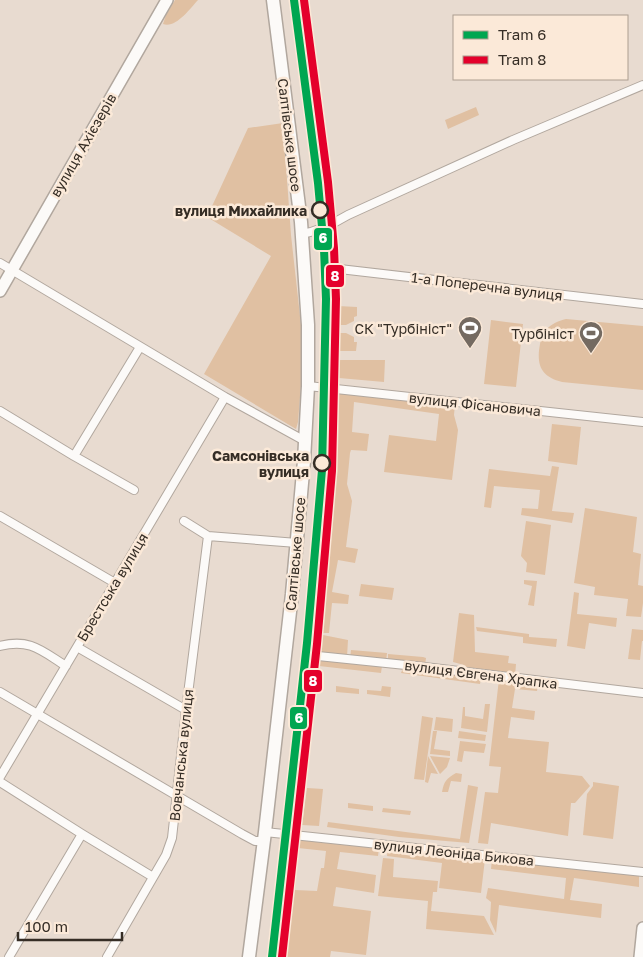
<svg xmlns="http://www.w3.org/2000/svg" width="643" height="957" font-family="'Golos Text',sans-serif">
<rect width="100%" height="100%" fill="#e8dbd0"/>
<path fill="#e0c0a2" fill-rule="evenodd" d="M175 0H198C190 9 175 29 163 24L166 15Z
M476 107 479 115 448 129 445 120Z
M283 123 291 235 301 325V385L298 422 296 429 204 374 271 256 207 217 248 128Z
M338 306 357 307V316L354 317V321L346 325H339Z
M566 319 643 326V390L562 382C541 377 536 365 540 344 541 339 542 334 546 330 551 324 558 321 566 319Z
M491 320 523 324 516 387 484 384Z
M338 333H346L354 337V342H357L356 351H338Z
M339 360H385L384 382 339 378Z
M325 389 455 404 454 415 458 430 452 480 384 472 389 435 436 441 439 414 354 402 352 432 369 434 367 451 351 450 350 453 347 484 352 501 346 547 358 549 355 563 338 560 332 592 349 595 348 604 332 603 329 633H322L309 703 314 704 299 839 379 848 378 856 340 852 337 869 376 875 374 893 336 887 333 906 371 911 366 955 331 951 330 957H276L294 802 302 702 323 501 326 462ZM298 848 326 851 324 868H321L317 891 295 890Z
M552 424 581 427 577 465 548 461Z
M552 466 559 467 552 511 574 513 572 523 521 515 522 508 538 509 540 490 494 486 491 508 484 507 489 469 550 476Z
M585 508 637 517 633 552 641 554 638 585 643 586V603L641 617 626 616 628 599 594 595 595 587 574 583Z
M526 521 551 525 545 575 526 572 527 563 521 556Z
M524 580 537 581 534 606 528 605 532 586 524 584Z
M361 584 394 588 392 600 359 596Z
M574 592 579 593 577 614 617 618 616 627 589 623 585 649 567 646Z
M459 613 474 615 475 652 509 656 508 663 516 664 515 676 465 669 464 665 453 662Z
M476 627 529 634V637L557 639 556 647 523 643V637L477 631Z
M632 629 643 630V641H642L640 660 628 659Z
M323 635 348 640 347 657 320 655Z
M351 650 387 653 386 662 350 659Z
M388 654 423 657 426 658 425 666 388 662Z
M319 660 382 666 381 673 319 666Z
M403 668 481 678 480 684 401 673Z
M499 679 538 683 537 691 515 689 512 708 535 711 534 720 511 717 508 738 549 742 546 772 582 776 590 786 575 803H571L568 836 491 823 488 844 478 843 485 792 498 793 501 767 489 766Z
M336 686 359 689V694L336 692Z
M382 686 391 687 390 697 367 694V690L381 691Z
M485 704H490L487 732 461 728 463 707H465V716L483 719Z
M422 716 433 718 424 780 414 779Z
M436 717 453 719 452 732 434 730Z
M433 731H437L434 749 450 751V756L430 754Z
M459 731 486 735 485 741 458 738Z
M460 741 486 744 484 753 464 751 462 762 457 761Z
M428 756 438 774 431 773 428 783 425 782Z
M430 756 450 758 447 767 440 774Z
M456 773 462 774 461 782 451 781 448 792H442C444 781 446 779 456 773Z
M593 782 619 786 613 839 583 835 587 794 593 786Z
M468 785 478 787 469 843 399 837 327 827 328 822 460 839Z
M307 788 323 789 319 826 302 825Z
M348 803 373 806V811L348 808Z
M383 808 411 811 410 815 382 812Z
M388 849 485 859 481 893 439 888 442 863 387 856Z
M383 858 394 859 393 877 438 881 437 892H433L431 911 484 916 494 935 426 929 428 901 378 896Z
M492 859 639 875V887L574 878 570 900 602 904 601 918 499 905 496 933 490 920 491 902 486 898 488 888 564 899 566 878 491 869Z"/>
<g fill="none" stroke-linecap="round" stroke-linejoin="round">
<g stroke="#b1a79e" stroke-width="10">
<path id="street" d="M302 234C319 231 333 224 348 215L513 140 643 85
M0 263 225 397 305 441
M331 268 643 304
M308 386 643 422
M0 411 74 456 134 490
M74 456 140 347
M0 516 115 583
M184 521 208 536 297 543
M0 646C30 638 42 651 66 666
M77 647 186 710
M318 656 425 667 643 693
M0 692 242 834 255 841H264
M0 777 225 397
M0 782 82 834 153 877
M265 832 643 872
M9 957 82 834
M107 957 166 855 172 838 186 710 208 536"/>
</g>
<g stroke="#b1a79e" stroke-width="14">
<path id="secondary" d="M0 291 167 0
M640 957 643 928"/>
</g>
<g stroke="#b1a79e" stroke-width="15">
<path id="primary" d="M249 957 265 832 292 594 304 461 308 386V325L301 222 273 0"/>
</g>
<use href="#street" stroke="#fcfaf8" stroke-width="8"/>
<use href="#secondary" stroke="#fcfaf8" stroke-width="11"/>
<use href="#primary" stroke="#fcfaf8" stroke-width="12"/>
<g stroke="#fbe9d8" stroke-width="11">
<path id="tram-1" d="M272 957 307 643 322 470 326 299 324 249 318 183 294 0"/>
</g>
<g stroke="#fbe9d8" stroke-width="11">
<path id="tram-2" d="M282 957 317 644 332 471 336 299 334 248 328 182 304 0"/>
</g>
<use href="#tram-1" stroke="#00a651" stroke-width="8"/>
<use href="#tram-2" stroke="#e4002b" stroke-width="8"/>
</g>
<defs>
<g id="stadium-pin" transform="scale(1.25)"><path d="M0 17L-7.5 6A9.5 9.5 0 1 1 7.5 6Z" fill="#746a61" stroke="#fbe9d8"/><path d="M0-5a6.5 5 0 1 0 0 10a6.5 5 0 1 0 0-10ZM-3.5-1.8h7v3.6h-7Z" fill="#fff"/></g>
</defs>
<g fill-rule="evenodd">
<use href="#stadium-pin" x="470" y="328"/>
<use href="#stadium-pin" x="591" y="333"/>
</g>
<g fill="#fbe9d8" stroke="#352d25" stroke-width="2.5">
<circle cx="320" cy="210" r="8"/>
<circle cx="322" cy="463" r="8"/>
</g>
<g text-anchor="middle" dominant-baseline="central" stroke-width="5" stroke-linejoin="round" paint-order="stroke">
<g font-size="14" fill="#352d25" stroke="#fbe9d8">
<text transform="translate(290 135) rotate(83)">Салтівське шосе</text>
<text transform="translate(83 145) rotate(-60)">вулиця Ахієзерів</text>
<text transform="translate(487 286) rotate(7)">1-а Поперечна вулиця</text>
<text transform="translate(475 404) rotate(6)">вулиця Фісановича</text>
<text transform="translate(295 554) rotate(-85)">Салтівське шосе</text>
<text transform="translate(112 587) rotate(-59)">Брестська вулиця</text>
<text transform="translate(481 674) rotate(7)">вулиця Євгена Храпка</text>
<text transform="translate(181 755) rotate(-84)">Вовчанська вулиця</text>
<text transform="translate(454 852) rotate(6)">вулиця Леоніда Бикова</text>
</g>
<g font-size="14" font-weight="bold" fill="#352d25" stroke="#fbe9d8" text-anchor="end">
<text x="307" y="210">вулиця Михайлика</text>
<text x="309" y="455">Самсонівська<tspan x="309" dy="16">вулиця</tspan></text>
</g>
<g font-size="14" fill="#352d25" stroke="#fbe9d8" text-anchor="end">
<text x="452" y="328">СК "Турбініст"</text>
<text x="574" y="333">Турбініст</text>
</g>
</g>
<g stroke="#fbe9d8" stroke-width="2">
<rect x="313" y="227" width="20" height="24" rx="5" fill="#00a651"/>
<rect x="325" y="264" width="20" height="24" rx="5" fill="#e4002b"/>
<rect x="303" y="669" width="20" height="24" rx="5" fill="#e4002b"/>
<rect x="289" y="706" width="19" height="24" rx="5" fill="#00a651"/>
</g>
<g font-size="14" text-anchor="middle" font-weight="bold" fill="#fff">
<text x="323" y="243">6</text>
<text x="335" y="281">8</text>
<text x="313" y="686">8</text>
<text x="299" y="723">6</text>
</g>
<rect x="453" y="15" width="175" height="65" fill="#fbe9d8" stroke="#ac9e90"/>
<rect x="463" y="31" width="25" height="8" fill="#00a651" stroke="#ac9e90"/>
<text x="498" y="40" font-size="15" fill="#352d25">Tram 6</text>
<rect x="463" y="56" width="25" height="8" fill="#e4002b" stroke="#ac9e90"/>
<text x="498" y="65" font-size="15" fill="#352d25">Tram 8</text>
<path d="M18 932v8h104v-8" fill="none" stroke="#352d25" stroke-width="2.5"/>
<text x="25" y="932" font-size="15" fill="#352d25" stroke="#fbe9d8" stroke-width="4" paint-order="stroke">100 m</text>
</svg>
